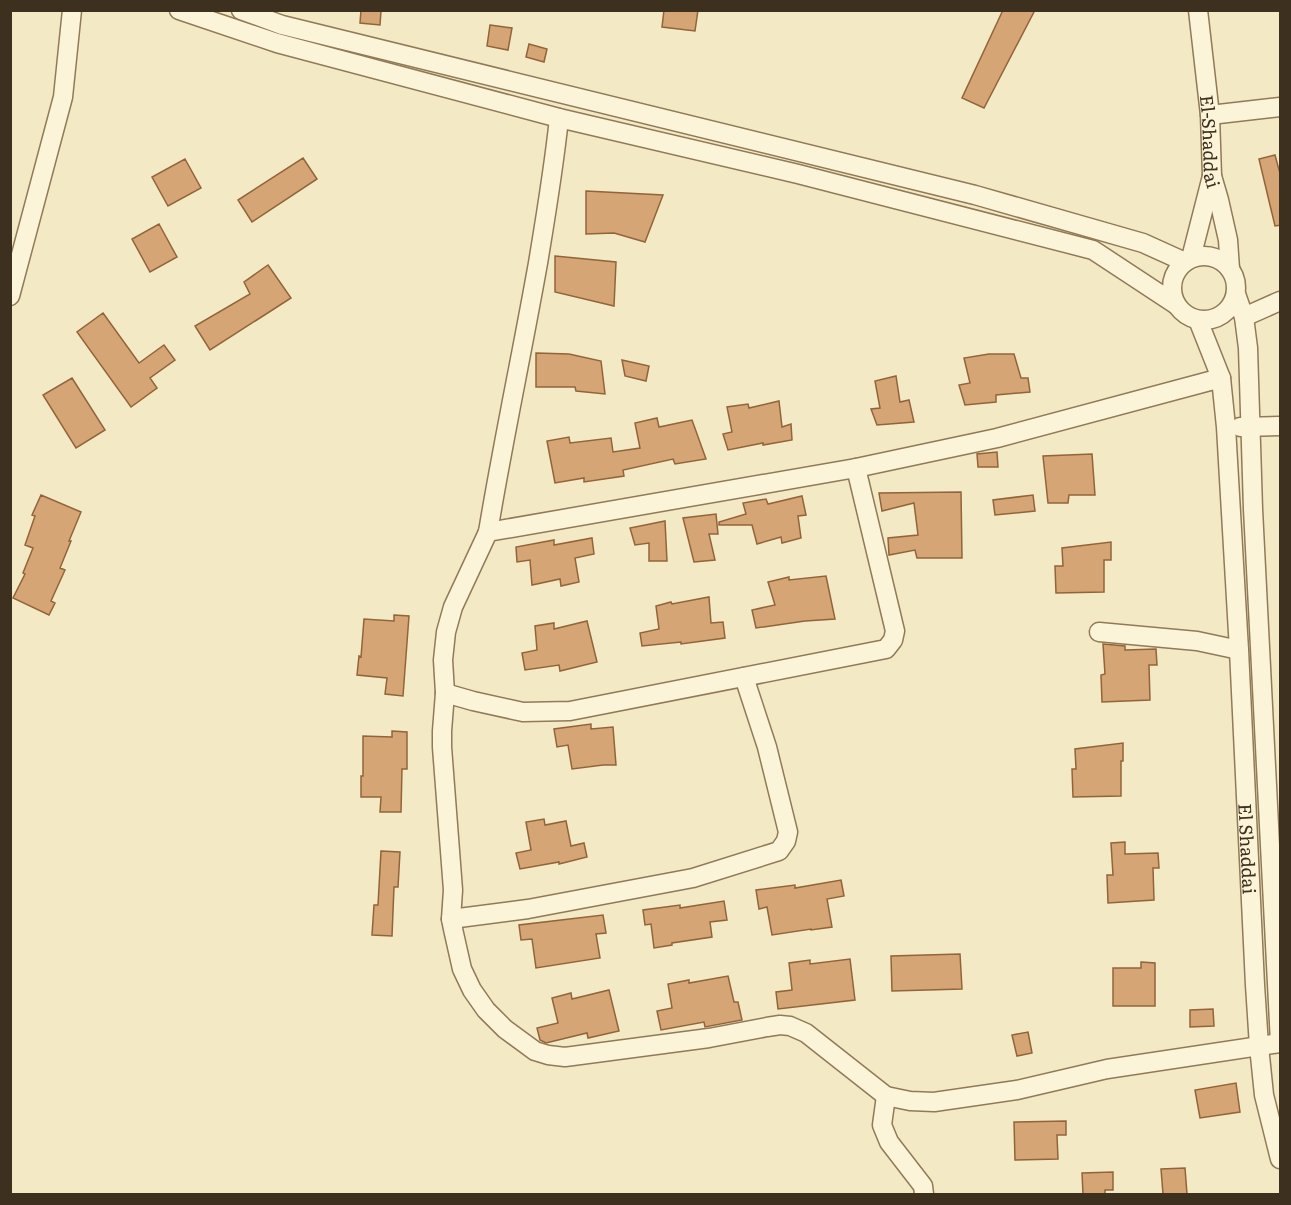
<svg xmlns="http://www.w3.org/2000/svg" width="1291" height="1205" font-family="Literata,serif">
<rect width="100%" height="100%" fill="#f3e9c4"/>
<path fill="#d5a576" stroke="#92643b" stroke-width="1.5" d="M361 10 381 11 380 25 360 23Z
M664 10H698L695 31 662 27Z
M1003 10H1035L984 108 962 98Z
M490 25 512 28 508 50 487 46Z
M529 44 547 49 544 62 526 57Z
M1275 155 1281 177V225L1275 226 1259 159Z
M303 158 317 179 252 222 238 200Z
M185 159 201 188 168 206 152 177Z
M586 191 663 195 645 242 614 233 586 234Z
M159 224 177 257 150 272 132 239Z
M555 256 616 262 614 306 555 292Z
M268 265 291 298 210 350 195 326 250 294 244 282Z
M103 313 139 363 164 345 175 360 150 378 157 388 131 407 77 332Z
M536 353 569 354 601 361 605 394 576 391 575 387H536Z
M989 354H1014L1021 378H1028L1030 392 996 395V402L965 405 959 385 970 383 964 358Z
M622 360 649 366 646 381 625 376Z
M896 376 900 402 909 400 914 422 877 425 871 409 880 408 875 381Z
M72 378 105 430 76 448 43 395Z
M779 401 782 427 791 424 792 440 763 445V443L728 450 723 434 732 432 727 407 748 404 749 408Z
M657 418 659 427 692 420 706 459 675 464 673 459 623 470 624 476 584 482V478L555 483 547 441 569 437 570 443 611 438 613 452 640 448 635 423Z
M997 452 998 467H978L977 454Z
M1092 454 1095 495H1069L1068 503H1048L1043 456Z
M961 492 962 558H917L915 550 889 555 888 538 918 535 914 503 882 511 879 493Z
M41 495 81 512 69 541H71L60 568 65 570 51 601 55 603 49 615 13 598 25 574 23 573 33 548 25 545 35 516 32 515Z
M1033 495 1035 511 995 515 993 500Z
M802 496 806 515 798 516 801 538 782 543 781 537 757 544 752 525H719V522L746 514 743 503 766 499 768 504Z
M716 514 718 534H709L715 560 694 562 683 518Z
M665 521 667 561H649V543L635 545 630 528Z
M592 538 594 554 575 558 579 582 561 586 560 579 532 585 530 560 517 562 516 547 554 540V545Z
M1111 542V560H1104V592L1056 593 1055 566H1063L1062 548Z
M826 576 835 619 805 621 756 628 752 610 775 605 768 582 789 577V580Z
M709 597 711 623 723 622 725 638 681 644V642L642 646 640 633 659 629 656 606 671 602 672 604Z
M394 615 409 616 403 696 385 694 387 678 357 675 359 656 361 657 364 619 394 621Z
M587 621 597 662 560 671 559 665 525 670 522 653 537 650 535 626 554 623V629Z
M1103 644 1125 646V650L1156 649 1157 665H1149L1150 700 1102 702 1101 675 1105 674Z
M591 724V729L613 727 616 765H603L572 769 568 745 557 747 554 729Z
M392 731 407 732V769H402L401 812H380L381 797H361V776H363V736L392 737Z
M1123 743V761H1121V796L1073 797 1072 769H1076L1075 749Z
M544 819 545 825 566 821 571 846 584 843 587 857 559 864V862L520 869 516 853 531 850 526 822Z
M1125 842V854L1158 853 1159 868H1153L1154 900 1108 903 1107 875H1113L1111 843Z
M381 851 400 852 398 887H394L392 936 372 935 374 905H378Z
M841 880 844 896 827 899 832 927 811 930V929L772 935 767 907 759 909 756 890 795 885V888Z
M724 901 727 920 710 922 712 937 672 943V945L654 948 651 924 645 925 643 910 680 905V908Z
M603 915 606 933 596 934 600 958 536 968 532 939 521 940 519 925Z
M960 954 962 989 892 991 891 956Z
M850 959 855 1000 778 1009 776 992 792 990 789 963 810 960V964Z
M1141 962 1155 963V1006H1113V968H1141Z
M728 976 734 1002H738L742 1020 705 1027 704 1022 661 1030 657 1011 672 1008 668 984 689 980V983Z
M609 990 619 1031 588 1038 587 1033 546 1043 540 1040 537 1028 558 1023 552 998 571 993 572 999Z
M1213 1009 1214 1026 1190 1027V1010Z
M1028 1032 1032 1053 1017 1056 1012 1035Z
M1236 1083 1240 1112 1200 1118 1195 1090Z
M1066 1121V1135H1057L1058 1159 1015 1160 1014 1122Z
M1185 1168 1187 1194H1163L1161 1169Z
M1113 1172V1190H1105V1194H1083L1082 1173Z"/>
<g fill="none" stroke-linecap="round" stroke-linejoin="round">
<g stroke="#907a58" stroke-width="21">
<g id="minor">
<path d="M179 10 277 43 559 118 798 174 1093 250 1175 304"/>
<path d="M241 10 282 25 975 195 1143 243 1185 262"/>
<path id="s1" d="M1198 10 1210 115 1212 176 1219 200 1228 240 1230 269"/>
<path d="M1210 115 1280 107"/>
<circle cx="1204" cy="288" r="32"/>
<path d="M1191 258 1212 176"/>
<path d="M1236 294 1244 317 1248 348 1253 509 1280 1043"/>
<path d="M10 296 63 97 72 10"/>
<path d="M1244 317 1280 301"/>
<path id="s2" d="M1198 320 1221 378 1226 427 1239 650 1255 985 1259 1046 1264 1095 1280 1159"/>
<path d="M1221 378 997 438 856 468 488 532 453 607 446 632 443 660 445 693 442 731V747L453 890 451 919 453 929 462 969 472 990 486 1010 505 1029 535 1051 548 1055 565 1057 709 1038 767 1027 780 1025 790 1026 806 1033 886 1096 910 1101 934 1102 1017 1090 1107 1069 1280 1043"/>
<path d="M1240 427 1280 426"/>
<path d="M488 532C503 442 522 353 538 263 546 215 554 167 559 118"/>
<path d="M1099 632 1197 641 1239 650"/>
<path d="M445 693 473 701 523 712 570 711 886 649 893 640 895 631 856 468"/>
<path d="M451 919 528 909 693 878 779 851 786 841 788 832 767 747 744 677"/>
<path d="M886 1096 882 1125 889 1142 923 1186 924 1194"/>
</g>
</g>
<use href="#minor" stroke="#fcf4d9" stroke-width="18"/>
</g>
<g text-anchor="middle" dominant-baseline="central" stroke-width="4.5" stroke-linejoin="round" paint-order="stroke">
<g font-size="18" fill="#3e301e" stroke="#f9f2d5">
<text stroke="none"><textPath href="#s1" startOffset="132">El-Shaddai</textPath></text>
<text stroke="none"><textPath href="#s2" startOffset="534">El Shaddai</textPath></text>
</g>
</g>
<rect width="1291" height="1205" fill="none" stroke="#3e301e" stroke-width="24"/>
</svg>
